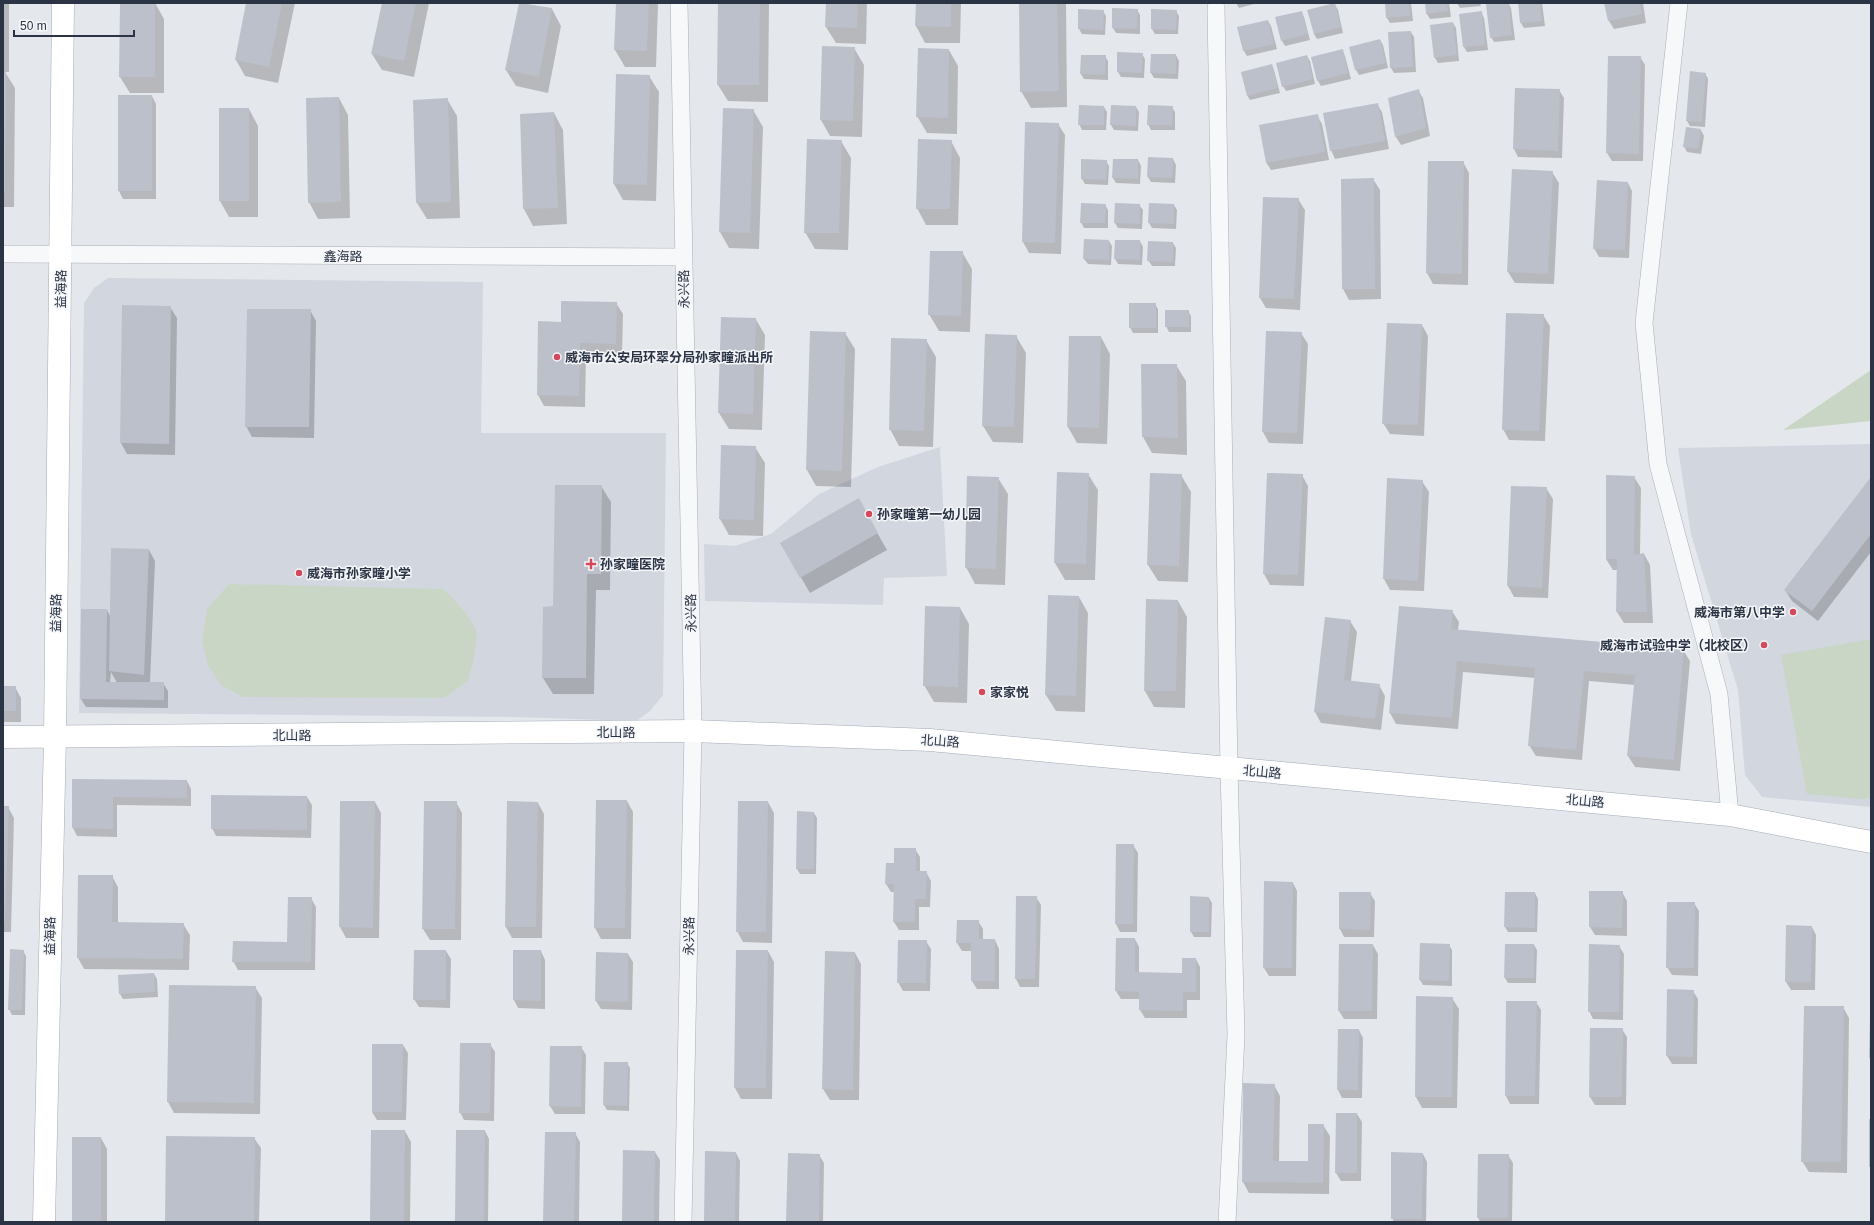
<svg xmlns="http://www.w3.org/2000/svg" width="1874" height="1225" font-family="Arial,'Noto Sans SC',sans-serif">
<rect width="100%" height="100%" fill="#e4e7ec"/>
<path fill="#d2d6de" d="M108 278 483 282 481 433H666L663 695 650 711 636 721 515 717 79 713 84 303 94 288Z
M1871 444V807L1762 797 1745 775 1738 690 1691 534 1678 448Z
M940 447 947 576 884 578 883 605 705 601 704 544 735 546 771 534 819 494 878 467Z"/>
<path fill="#c9d6c5" d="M1871 370V421L1783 430Z
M229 584 443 589C453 598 470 616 475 628 480 639 471 669 468 681L444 698 242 697 220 684 208 665 202 641 207 609Z
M1871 639V797L1862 799 1807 794 1781 655Z"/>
<path fill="#0003" fill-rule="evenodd" d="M3 3H9V72H5L15 88 14 207H3Z
M121 3H155L164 19V93H130L120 77Z
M247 3H295L278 83 245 76 236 60Z
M383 3H429L414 77 382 70 372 54Z
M520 3 552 9 561 26 548 93 516 86 506 70Z
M617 3H658L656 67H625L615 50Z
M719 3H769L768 102 728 101 718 85Z
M827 3H867L866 44 836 43 826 27Z
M917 3H961L960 43H925L916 26Z
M1020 3H1066L1067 107 1031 108 1021 91Z
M1236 3H1258L1239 8Z
M1386 3H1411L1413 21 1390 23 1387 18Z
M1426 3H1449L1451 17 1430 19 1427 14Z
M1457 3H1480L1481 6 1460 8Z
M1508 3 1511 8 1515 40 1494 42 1491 37 1487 5Z
M1519 3H1542L1545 26 1524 28 1521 23Z
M1605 3H1643L1646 23 1614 29 1609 21Z
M1335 5 1338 10 1343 33 1317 39 1314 34Z
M1137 10 1140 15V34L1116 33 1113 28Z
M1103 11 1106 16 1105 35 1082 34 1079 29Z
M1176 11 1179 16 1178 34H1155L1152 29Z
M1301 12 1304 17 1310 40 1285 46 1282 41Z
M1481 12 1484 18 1488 50 1467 52 1464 47 1460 15Z
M1268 21 1271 26 1277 49 1247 56 1244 51 1238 28Z
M1453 23 1456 28 1459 61 1438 63 1435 58 1432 26Z
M1411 32 1414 37 1416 72 1394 73 1391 68Z
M1380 40 1383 45 1388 68 1359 75 1356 70 1350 47Z
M854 48 864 65 862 137 830 136 821 120Z
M949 50 958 66 957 134 927 133 917 116Z
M1342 50 1345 56 1351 79 1321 86 1318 81Z
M1142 54 1145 59 1144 78 1121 77 1118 72Z
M1152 55H1176L1179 61 1178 79 1154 78 1151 73Z
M1105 56 1108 61V80L1084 79 1081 74Z
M1307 56 1310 61 1315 84 1286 91 1283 86Z
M1640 57 1645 65 1643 161H1612L1607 153Z
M1272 65 1274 70 1280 93 1250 100 1247 95Z
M1705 73 1708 79 1705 127 1690 126 1687 121Z
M649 76 659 92 656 201 623 200 614 184Z
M1515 89 1559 90 1564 98 1562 158 1518 157 1514 149Z
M1418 90 1423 98 1430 136 1401 145 1396 137 1389 99Z
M119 96H152L156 104V199H123L119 191Z
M339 98 348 115 350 218 318 219 309 202Z
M447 99 457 116 460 218 427 219 417 203 414 101Z
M1377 104 1382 112 1389 149 1335 159 1331 150Z
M1104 107 1107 112 1106 130H1082L1079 124Z
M1136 107 1139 112 1138 131 1114 130 1111 125Z
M1172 107 1175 112V130H1151L1148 124Z
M249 109 258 126V217H229L220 201Z
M753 110 763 127 759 249 729 248 720 232Z
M554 113 563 130 567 224 533 226 524 209 521 115Z
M1317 115 1322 124 1329 160 1271 170 1266 162Z
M1058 124 1065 135 1061 254 1029 253 1023 242Z
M1701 130 1704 136 1701 154 1687 152 1684 146Z
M841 141 851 158 848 250 815 249 805 232Z
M951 141 960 158 958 225H926L917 208Z
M1149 158 1173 159 1176 165 1175 183 1151 182 1148 177Z
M1114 160H1138L1141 166 1140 184 1116 183 1113 178Z
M1106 161 1109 166 1108 185 1085 184 1082 179Z
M1429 162H1463L1469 173 1468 285 1433 284 1427 273Z
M1552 172 1559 183 1554 284 1515 283 1508 272Z
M1373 179 1380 190 1381 299 1349 300 1343 289Z
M1628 183 1632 191 1629 258 1599 257 1594 248Z
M1298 199 1305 210 1300 310 1266 308 1260 298Z
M1105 205 1108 210V228H1084L1081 222Z
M1139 205 1143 210 1142 229 1118 228 1115 223Z
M1174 205 1177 210 1176 229 1152 228 1149 223Z
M1109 241 1112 246 1111 265 1088 264 1084 259Z
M1116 241H1140L1143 247 1142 265 1118 264 1115 259Z
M1173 243 1176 248 1175 266H1152L1148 260Z
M962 252 972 269 970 332 939 331 929 314Z
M616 303 623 314 622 355 586 354 585 407 544 406 538 395 539 322 562 323Z
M1155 304 1158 309V333H1133L1130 327Z
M123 306 170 307 177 318 175 455 127 454 121 443Z
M310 310 316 321 314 438 252 437 246 426Z
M1188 311 1191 316V332H1169L1166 326Z
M1543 315 1550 326 1545 441 1509 440 1503 429Z
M755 318 765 335 762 430 729 429 719 413Z
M1422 325 1428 336 1424 436 1390 434 1383 423Z
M845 333 855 349 851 487 816 486 807 470Z
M1301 333 1308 344 1303 444 1269 443 1263 432Z
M1016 336 1026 353 1023 443 993 442 983 426Z
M1070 337H1101L1110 354 1107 444 1077 443 1068 427Z
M926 340 936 357 933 447 899 446 890 429Z
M1176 365 1186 381 1187 455 1152 453 1143 437Z
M755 447 765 463 763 536 729 535 720 519Z
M1058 473 1088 474 1098 490 1095 580H1065L1055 563Z
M1181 475 1191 492 1188 582 1158 581 1148 565Z
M1302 475 1308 486 1304 586 1270 585 1264 574Z
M1634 477 1641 488 1640 555 1644 554 1650 565 1653 623H1624L1617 612 1618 570H1613L1606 559Z
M998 478 1008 494 1005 585 975 584 966 567Z
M1871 478V552L1818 621 1792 601 1785 590Z
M1422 481 1429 492 1424 591 1390 590 1384 579Z
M601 486 611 502 610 590H596L594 694H553L543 678Z
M1512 487 1546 488 1553 499 1548 598 1514 597 1508 586Z
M858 499 887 550 810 593 781 543Z
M149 550 155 561 150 683H163L168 691V708L86 707 81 699 82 610H107L111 618ZM111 672 117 683H110Z
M1079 597 1088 613 1085 712 1056 711 1046 695Z
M1178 601 1187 617 1185 708 1154 707 1145 691Z
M960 608 969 624 967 703 934 702 924 685Z
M1452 611 1459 622 1458 630 1683 650 1690 661 1680 771 1635 767 1628 756 1635 685 1589 681 1582 760 1536 756 1529 745 1535 678 1463 672 1458 729 1396 724 1390 713Z
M1350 621 1357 632 1351 681 1379 685 1385 696 1381 730 1321 723 1315 712Z
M3 687H15L21 698V722H3Z
M73 780 187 781 191 789V806L117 805V837L77 836 73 828Z
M307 797 312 805 311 838 216 836 212 828Z
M627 801 633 812 631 939H601L595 928Z
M375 802 381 813 379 938H346L340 927Z
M456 802 462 813 461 940H430L423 929Z
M768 802 774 813 772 943 743 942 737 931Z
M538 803 544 814 542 938H512L506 927Z
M3 807H8L14 818 11 932H3Z
M814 813 817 818 816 874H800L797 869Z
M1133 845 1138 853 1137 932H1120L1116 924Z
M915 849 920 857V872H926L931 881 930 907H919V930H899L894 922 895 892H891L886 884 895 864Z
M112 876 118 887V923L183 924 190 935 189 970 84 969 78 958Z
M1293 883 1297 891 1296 976H1269L1264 968Z
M1622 892 1627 901V936L1595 935 1590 927Z
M1370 893 1375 901 1374 937H1344L1340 929Z
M1535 893 1538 899 1537 932H1508L1505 927Z
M1036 897 1041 905 1039 987H1020L1016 979Z
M1191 897 1209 898 1212 903 1211 937H1194L1191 932Z
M311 898 316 907 315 970H238L233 961 288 943Z
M1694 903 1699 911 1698 976 1672 975 1667 967Z
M978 921 983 929V940H995L999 949V989H977L972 981V951H962L957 943Z
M1812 927 1816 935 1815 990H1791L1786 982Z
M1117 939H1135L1139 947V973L1183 974 1196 959 1200 967V1000H1187V1018H1145L1140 1010V999H1121L1116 991Z
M926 941 931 949 930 991H903L898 982Z
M1373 945 1378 954 1377 1019H1344L1339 1011Z
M1449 945 1452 950V986L1423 985 1420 980Z
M1534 945 1537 950 1536 983H1508L1505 978Z
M1619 946 1624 954 1623 1020 1593 1019 1589 1011Z
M23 951 26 956 25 1015H12L9 1009Z
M446 951 451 959 450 1008 419 1007 414 999Z
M514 951H541L545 960V1009L518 1008 514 1000Z
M768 951 774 962 772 1099H741L735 1088Z
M597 953 628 954 633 962 632 1010 601 1009 596 1001Z
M855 953 861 964 859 1100H830L823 1089Z
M154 974 157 979 158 997 123 999 120 994Z
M255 987 262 998 260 1114 174 1113 168 1102Z
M1693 991 1698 999 1697 1064H1672L1667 1056Z
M1452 998 1459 1009 1457 1108H1422L1416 1097Z
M1536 1002 1541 1010 1539 1104H1510L1506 1096Z
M1843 1007 1849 1018 1847 1173 1809 1172 1802 1161Z
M1622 1029 1627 1037 1626 1105H1595L1590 1097Z
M1359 1030 1363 1038 1362 1098H1342L1338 1090Z
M490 1044 495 1052 494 1121 464 1120 460 1112Z
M403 1045 408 1053 406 1120H377L372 1112Z
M581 1047 586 1055 585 1114H555L550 1106Z
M605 1063H627L630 1068 629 1111 607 1110 604 1105Z
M1871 1075V1113H1870Z
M1274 1085 1280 1096 1279 1162H1309L1323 1125 1330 1136 1329 1194 1249 1193 1243 1182Z
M1357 1114 1362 1122 1361 1181H1341L1336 1173Z
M405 1131 411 1142 410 1222H371Z
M485 1131 489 1139 488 1222H456Z
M575 1133 580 1142 579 1222H544Z
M101 1138 107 1149V1222H73Z
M254 1138 261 1148 259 1222H166Z
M655 1152 660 1160 659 1222H623Z
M736 1153 740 1161 739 1222H705Z
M1423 1154 1427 1162 1426 1222H1394L1392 1218Z
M819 1155 824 1163 823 1222H787Z
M1508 1155 1513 1163 1512 1222H1480L1478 1217Z"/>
<path fill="#bbc0ca" d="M120 3H155V77H119Z
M246 3H282L269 67 235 60Z
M382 3H416L404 61 371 54Z
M519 3 552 8 539 77 505 70Z
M616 3H649L647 51 614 50Z
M718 3H760L759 85H717Z
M826 3H858L857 28 825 27Z
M916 3H951V27L915 26Z
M1019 3H1057L1059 91 1020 92Z
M1335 3 1341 27 1314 34 1307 10Z
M1385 3H1409L1410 16 1386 18Z
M1425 3H1447L1448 11 1426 14Z
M1509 3 1512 35 1490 38 1486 4Z
M1518 3H1540L1542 21 1520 23Z
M1604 3H1640L1642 14 1608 21Z
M1112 8 1138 9 1137 29 1112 28Z
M1078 9 1104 10 1103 30 1078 29Z
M1151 9 1177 10 1176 30 1151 29Z
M1302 11 1308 34 1281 41 1275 17Z
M1482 11 1485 45 1463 47 1459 14Z
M1268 20 1274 44 1243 51 1237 27Z
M1453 22 1457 55 1434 58 1430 25Z
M1411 31 1413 67 1390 68 1388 32Z
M1380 39 1386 63 1355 70 1349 47Z
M822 46 855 47 853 121 820 120Z
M918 48 949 49 948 118 916 117Z
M1343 49 1348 73 1317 81 1311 57Z
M1117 52 1143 53 1142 73 1117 72Z
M1151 54H1176V74L1150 73Z
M1081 55H1106L1105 75 1080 74Z
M1307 55 1313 79 1282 87 1276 63Z
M1608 56H1641L1639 154 1606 153Z
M1272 64 1278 88 1247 96 1241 72Z
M3 71H6L5 191H3Z
M1690 71 1706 73 1702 122 1686 121Z
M616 74 650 75 647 185 613 184Z
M1515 88 1560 89 1558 151 1513 149Z
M1419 89 1426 128 1395 137 1388 98Z
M118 95H152V191H118Z
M339 97 341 202 308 203 306 98Z
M448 98 451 202 416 203 413 100Z
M1378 103 1385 141 1330 151 1323 113Z
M1079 105 1104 106V125H1078Z
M1111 105 1136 106V126L1110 125Z
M1148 105 1173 106 1172 125H1147Z
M219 108H249V201H219Z
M723 108 754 109 750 233 719 232Z
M554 112 558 208 523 209 520 114Z
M1318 114 1325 152 1266 163 1259 125Z
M1025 122 1059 123 1055 243 1022 242Z
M1686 127 1701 129 1698 149 1683 147Z
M807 139 842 140 839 233H804Z
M918 139 952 140 950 209H916Z
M1148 157 1173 158 1172 178 1147 177Z
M1081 159 1107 160 1106 180 1081 179Z
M1113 159H1138V179L1112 178Z
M1428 161H1464L1462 274 1426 273Z
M1512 169 1553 171 1548 274 1507 272Z
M1374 178 1375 289H1342L1341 179Z
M1597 180 1628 182 1625 250 1593 249Z
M1263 197 1299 198 1294 299 1259 298Z
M1081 203 1106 204 1105 223H1080Z
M1115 203 1140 204V224L1114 223Z
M1149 203 1174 204V224L1148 223Z
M1084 239 1109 240V260L1083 259Z
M1115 240H1140V260L1114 259Z
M1148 241 1173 242V262L1147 261Z
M930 251H963L961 316 928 315Z
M561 301 617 302 616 344 580 343 579 396 537 395 538 321 561 322Z
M1129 303H1156V328H1129Z
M122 305 171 306 169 444 120 443Z
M247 309H311L309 427H245Z
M1165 310H1189V327H1165Z
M1506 313 1544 314 1539 431 1502 430Z
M721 317 756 318 753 414 718 413Z
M1387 323 1422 324 1418 425 1382 424Z
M810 331 846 332 842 471 806 470Z
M1266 331 1302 332 1297 433 1262 432Z
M985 334 1017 335 1014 427 982 426Z
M1069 336H1101L1099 428 1067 427Z
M891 338 927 339 924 431 889 430Z
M1141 364H1177L1178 438 1142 437Z
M721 445 756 446 754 520 719 519Z
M1057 472 1089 473 1086 564 1054 563Z
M1150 473 1182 474 1179 566 1147 565Z
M1267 473 1303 474 1298 575 1263 574Z
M1606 475 1635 476 1634 555 1644 553 1647 612H1616L1617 559H1606Z
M967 476 999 477 996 569 965 568Z
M1871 477V534L1812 611 1784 590Z
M1387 478 1423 480 1418 581 1383 579Z
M555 485H602L601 574H587L586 678H542L543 607 553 606Z
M1511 486 1547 487 1542 588 1507 586Z
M859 498 878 533 800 578 780 543Z
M111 548 149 549 144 675 109 671Z
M1048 595 1079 596 1076 696 1045 695Z
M1146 599 1178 600 1176 691H1144Z
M925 606 960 607 958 687 923 686Z
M1399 606 1453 610 1451 629 1684 649 1674 760 1627 756 1635 675 1584 671 1576 750 1528 746 1535 668 1457 661 1452 718 1389 713Z
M81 609H107L106 682H164V700L80 699Z
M1325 617 1351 620 1344 680 1380 684 1375 719 1314 712Z
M3 686H16V711H3Z
M72 779 187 780V798L113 797V829L72 828Z
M211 795 307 796V830L211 829Z
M596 800H627L625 928H594Z
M340 801H375L373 928 339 927Z
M424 801H457L455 929H422Z
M507 801 538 802 536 927H505Z
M738 801H768L766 932H736Z
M3 806H9L5 922H3Z
M797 811 814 812V869H796Z
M1116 844H1134L1133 924H1115Z
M894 848H916V871H927L926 899H915V922H893L894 884H885L886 863H894Z
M78 875H113L112 922 184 923 183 959 77 958Z
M1264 881 1293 882 1292 968H1263Z
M1589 891H1623L1622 928 1589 927Z
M1339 892H1371L1370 930 1339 929Z
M1505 892H1535V928L1504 927Z
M1016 896H1037L1035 979H1015Z
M1190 896 1209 897V932H1190Z
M288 897H312L311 962H232L233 941 287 942Z
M1667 902H1695L1694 968H1666Z
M957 920H979V939H995V981H971V943H956Z
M1786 925 1812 926 1811 982H1785Z
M1116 938H1135V972L1182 973V958H1196V992H1183V1011L1139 1010V992L1115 991Z
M898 940H927L926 983H897Z
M1420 943 1450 944 1449 981 1419 980Z
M1339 944H1373L1372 1011H1338Z
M1505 944H1534V978H1504Z
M1589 944 1620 945 1619 1012H1588Z
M10 949 24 950 22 1010H8Z
M414 950H446V1000H413Z
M513 950H541V1001L513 1000Z
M736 950H768L766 1088H734Z
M825 951 855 952 853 1090 822 1089Z
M596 952 628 953V1002L595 1001Z
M154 973 155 992 119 994 118 975Z
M169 985 256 986 254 1103 167 1102Z
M1667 989 1694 990 1693 1057 1666 1056Z
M1416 996 1453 997 1452 1097H1415Z
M1506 1001H1537L1535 1096H1505Z
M1804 1006H1844L1841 1162H1801Z
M1870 1016H1871V1058H1869Z
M1590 1028H1623L1622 1097H1589Z
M1338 1029H1359L1358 1090H1337Z
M460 1043H491L490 1113H459Z
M372 1044H403L402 1112H372Z
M550 1046H582L581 1107 549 1106Z
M604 1062H628L627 1106 603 1105Z
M1243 1083 1275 1084 1273 1161H1308V1124H1324L1323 1183 1242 1182Z
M1336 1113H1357V1173H1335Z
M1869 1119H1871V1167H1869Z
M371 1130H405L404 1222H370Z
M456 1130H485L484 1222H455Z
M545 1132H576L574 1222H543Z
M166 1136 255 1137 254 1222H165Z
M72 1137H101V1222H72Z
M623 1150 655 1151 654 1222H622Z
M705 1151 736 1152 735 1222H704Z
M1391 1152 1423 1153 1422 1219H1391Z
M788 1153 820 1154 819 1222H786Z
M1478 1154H1509L1508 1218H1477Z"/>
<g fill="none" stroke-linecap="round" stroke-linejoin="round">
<g stroke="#a9aeb7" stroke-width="18">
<path id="minor" d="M679 3 693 731 683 1222
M1679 3 1644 323 1658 464 1719 694 1730 815
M1216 8 1229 769 1236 1035 1227 1222
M3 254 683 257"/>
</g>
<g stroke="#a3abb8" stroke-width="23">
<path id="major" d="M3 737 693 731 930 740 1730 815 1871 842
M44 1222 55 737 63 3"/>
</g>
<use href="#minor" stroke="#f7f8fa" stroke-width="17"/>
<use href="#major" stroke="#fff" stroke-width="22"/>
</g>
<g fill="#d1495b" stroke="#f4f6f9" stroke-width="1.5">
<circle cx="557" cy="357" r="4"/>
<circle cx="869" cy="514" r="4"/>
<path d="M589 558h4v4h4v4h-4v4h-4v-4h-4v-4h4z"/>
<circle cx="299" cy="573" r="4"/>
<circle cx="1793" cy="612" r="4"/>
<circle cx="1764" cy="645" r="4"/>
<circle cx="982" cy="692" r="4"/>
</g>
<g text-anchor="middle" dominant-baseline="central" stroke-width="3" stroke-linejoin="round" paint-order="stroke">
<g font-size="13" fill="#2b3445" stroke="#f4f6f9">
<text x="343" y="256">鑫海路</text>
<text transform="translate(61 289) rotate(-89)">益海路</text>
<text transform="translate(684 289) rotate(-91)">永兴路</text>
<text transform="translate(56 613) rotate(-89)">益海路</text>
<text transform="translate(691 613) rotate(-91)">永兴路</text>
<text x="616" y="732">北山路</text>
<text x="292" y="735">北山路</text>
<text transform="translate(940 741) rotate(4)">北山路</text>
<text transform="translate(1262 772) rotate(5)">北山路</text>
<text transform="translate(1585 801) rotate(5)">北山路</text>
<text transform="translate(50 936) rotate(-89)">益海路</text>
<text transform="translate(689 936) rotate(-89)">永兴路</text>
</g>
<g font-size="13" font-weight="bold" fill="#2b3445" stroke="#f4f6f9" text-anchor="start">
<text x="565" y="357">威海市公安局环翠分局孙家疃派出所</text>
<text x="877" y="514">孙家疃第一幼儿园</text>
<text x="600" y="564">孙家疃医院</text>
<text x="307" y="573">威海市孙家疃小学</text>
<text x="1785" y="612" text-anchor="end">威海市第八中学</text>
<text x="1756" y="645" text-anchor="end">威海市试验中学（北校区）</text>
<text x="990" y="692">家家悦</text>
</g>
</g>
<rect width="1874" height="1225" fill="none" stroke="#2b3445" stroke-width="8"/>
<path d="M14 30v6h120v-6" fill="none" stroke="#2b3445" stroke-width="2"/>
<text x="20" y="30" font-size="12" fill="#2b3445" stroke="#f4f6f9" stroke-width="3" paint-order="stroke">50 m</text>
</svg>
